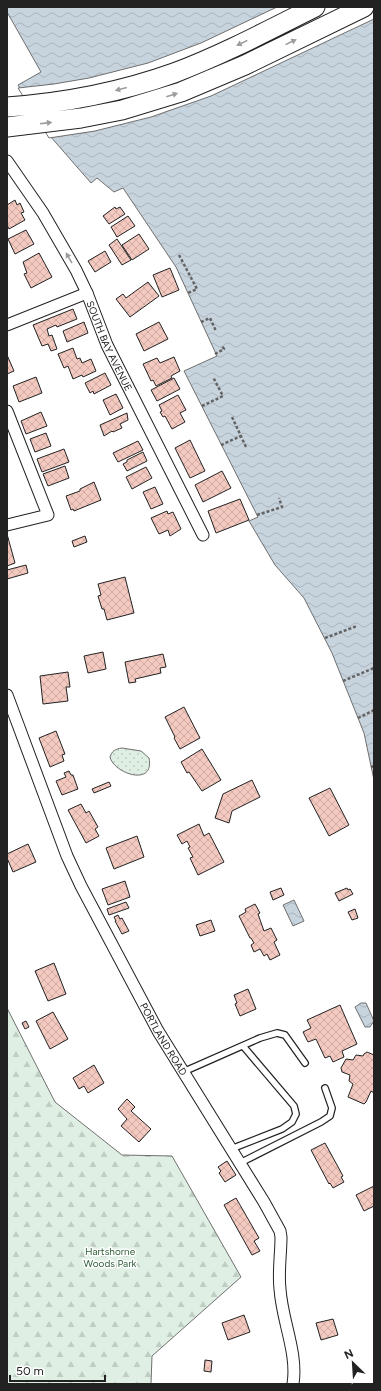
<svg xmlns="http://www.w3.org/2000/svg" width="381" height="1391" font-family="Figtree,sans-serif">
<defs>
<pattern id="grass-dots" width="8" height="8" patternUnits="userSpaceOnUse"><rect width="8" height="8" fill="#e0efe3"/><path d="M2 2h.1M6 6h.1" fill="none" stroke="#c0cdc2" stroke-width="1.8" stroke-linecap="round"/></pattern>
<pattern id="forest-firs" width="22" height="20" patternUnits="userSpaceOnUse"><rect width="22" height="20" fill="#e0efe3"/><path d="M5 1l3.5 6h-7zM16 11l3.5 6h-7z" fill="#c0cdc2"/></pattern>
<pattern id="water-waves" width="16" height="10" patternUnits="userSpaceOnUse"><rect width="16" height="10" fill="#c7d3dd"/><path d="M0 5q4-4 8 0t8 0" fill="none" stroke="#abb5bd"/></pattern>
<pattern id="building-cross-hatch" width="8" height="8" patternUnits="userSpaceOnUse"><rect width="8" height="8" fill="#f3c9c0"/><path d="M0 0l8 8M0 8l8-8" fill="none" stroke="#d0aca5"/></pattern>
</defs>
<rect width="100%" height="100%" fill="#fff"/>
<path fill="url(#grass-dots)" stroke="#6f6f6f" d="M122 748 141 751 149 758C155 787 114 774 110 757 112 751 115 749 122 748Z"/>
<path fill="url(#forest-firs)" stroke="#6f6f6f" d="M7 1008 55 1102 122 1155 172 1156 241 1277 152 1356 151 1384H7Z"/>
<path fill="url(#water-waves)" stroke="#6f6f6f" d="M7 7H374V780L364 733 332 653 304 598 275 565 249 521 258 517 184 371 217 356 176 267 123 188 114 192 97 178 91 183 50 136 18 85 41 72 7 12Z
M294 900 304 921 293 926 283 905Z
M361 1003H366L374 1021 370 1027H365L355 1007Z"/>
<path fill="#fff" stroke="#6f6f6f" d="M277 7H374V19L211 96 151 117 95 131 49 138 18 88 54 84 89 78 148 63 201 43Z"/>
<path fill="url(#building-cross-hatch)" stroke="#222" d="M15 200 17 205 20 203 24 212 21 213 25 220 9 229 7 225V205Z
M115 207 116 209 120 207 125 214 109 224 103 216Z
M128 216 135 226 117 237 111 227Z
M26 230 34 244 15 254 8 239Z
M139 234 149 249 132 260 122 245Z
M117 239 131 260 122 265 109 245Z
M105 251 111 262 95 272 88 261Z
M39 253 52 277 31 288 24 274 27 273 23 262Z
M170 268 179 290 162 297 153 275Z
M148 282 159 296 130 317 116 299 123 294 126 298Z
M73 309 77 319 57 327 56 325 47 329 49 336 52 335 57 349 51 351 48 344 42 346 33 325Z
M84 322 88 333 67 342 63 331Z
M159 322 168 339 144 351 136 334Z
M73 348 77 359 80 358 82 363 91 359 96 371 83 377 82 375 73 379 68 366 64 368 58 354Z
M7 355 14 371 7 374Z
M174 357 180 371 171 376 172 378 156 386 153 380 151 381 143 364 157 358 160 363Z
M105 373 111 385 94 394 93 391 90 393 85 383Z
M36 377 42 393 19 402 13 386Z
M174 378 180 389 157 401 151 390Z
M116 394 123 408 110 415 103 400Z
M178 395 186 410 180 413 185 422 172 429 165 416 163 417 160 412 162 411 159 405Z
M41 412 47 426 26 434 21 421Z
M127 413 128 420 120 424 122 428 113 432 112 431 104 436 100 425Z
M46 433 51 446 35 452 30 439Z
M190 440 205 471 190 478 175 448Z
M138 441 143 450 118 462 113 453Z
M64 449 69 462 42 472 37 459Z
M143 452 147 461 127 471 123 464 127 462V460Z
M65 466 69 478 48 486 43 474Z
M146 467 152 478 132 489 126 477Z
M222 471 231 488 203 502 195 485Z
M94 482 101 500 74 511 73 509 71 510 66 496 80 491V489Z
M155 487 163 504 151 509 143 492Z
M240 499 249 520 216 533 208 511Z
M167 511 168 514 173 512 181 529 170 536 168 530 159 534 151 518Z
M7 534 15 563 7 566Z
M85 536 87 542 74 547 72 541Z
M26 565 28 573 7 579V570Z
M125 577 134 613 107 620 104 609H102L98 596 101 595 98 584Z
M103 652 106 669 88 673 84 656Z
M163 654 166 667 160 668 161 673 135 679 136 682 129 683 125 662Z
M68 672 70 687H66L68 701 43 704 40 676Z
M184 707 200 738 180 749 174 738 175 737 165 717Z
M56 731 65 754 62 755 64 761 50 767 39 738Z
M202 749 221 780 202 791 189 772 187 773 181 762Z
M69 771 71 775H73L78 789 62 795 56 781 66 777 64 773Z
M252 780 260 797 232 811 229 823 215 818 223 794Z
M109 782 111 786 94 793 92 789Z
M330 788 349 825 329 836 309 798Z
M81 804 86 813 89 811 98 827 95 829 99 836 86 843 68 810Z
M199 824 204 836 209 833 224 862 198 875 190 858 193 857 188 848 190 847 187 841 182 844 177 835Z
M137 836 144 857 114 869 106 848Z
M28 844 36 862 13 872 7 858V854Z
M125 881 130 897 108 905 102 889Z
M281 888 284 895 273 900 270 892Z
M347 888 348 890 350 889 353 894 339 901 335 893Z
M126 902 129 908 109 915 107 909Z
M255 904 260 913 258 914 264 931 271 928 277 940 274 942 280 955 270 960 267 954 264 956 260 949 254 952 251 945 254 943 251 938H250L239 916 246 912 245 909Z
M355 909 358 918 352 920 348 912Z
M118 915 120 919 122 918 129 931 122 934 115 921H116L114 917Z
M211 920 215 931 200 936 196 925Z
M54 963 66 994 48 1001 35 971Z
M248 989 256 1009 240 1016 235 1004 237 1003 234 995Z
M340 1005 357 1044 342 1051 344 1057 333 1062 330 1056 325 1058 316 1039 308 1042 303 1032 311 1028 307 1020Z
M53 1012 68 1039 50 1049 36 1021Z
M26 1021 29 1027 25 1029 22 1023Z
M367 1052 374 1055V1093L371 1091 366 1102 364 1104 348 1097 353 1084 349 1081 350 1075 342 1072 341 1068 346 1059 353 1060 356 1055 363 1056 364 1054Z
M94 1065 104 1083 88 1093 84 1086 79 1089 73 1078Z
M127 1099 135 1107 131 1111 151 1129 139 1142 121 1126 127 1119 118 1109Z
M325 1143 343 1176 341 1177 344 1182 333 1188 330 1183 329 1184 311 1150Z
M227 1161 236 1175 225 1182 219 1173 221 1171 218 1167Z
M374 1186V1206L364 1211 356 1195Z
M236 1198 259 1238 254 1241 260 1251 252 1255 224 1205Z
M244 1315 250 1332 228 1340 222 1323Z
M333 1319 338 1335 321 1340 316 1323Z
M205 1360 212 1361 211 1372 204 1371Z"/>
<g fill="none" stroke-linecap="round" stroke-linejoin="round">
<g stroke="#222" stroke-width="8">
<path id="service" d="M183 1072 260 1038 277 1033 285 1035 305 1063
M231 1149 282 1129 292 1122 296 1114 294 1106 243 1046
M240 1163 321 1122 330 1116 332 1108 325 1088"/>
</g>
<g stroke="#222" stroke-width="13">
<g id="minor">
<path id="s1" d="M7 161 43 213 76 270 87 293 107 345 203 535"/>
<path d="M7 325 87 293"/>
<path d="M7 411 48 515 7 525"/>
<path id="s2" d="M7 695 67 856 81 886 158 1031 264 1202 280 1231 281 1237C281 1254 278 1272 280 1289 282 1321 298 1353 293 1384"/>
</g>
</g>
<g stroke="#222" stroke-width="21">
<path id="trunk" d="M7 107C64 103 121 92 174 73 222 55 269 30 315 7
M7 127 81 118 122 110 181 92 245 65 364 7"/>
</g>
<path stroke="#646464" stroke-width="2.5" stroke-dasharray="3 2" stroke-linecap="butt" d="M179 255 197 289 188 293
M201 322 210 318 216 331
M215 354 224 349 222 346
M202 406 223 396 213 377
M232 417 246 447
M221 445 241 436
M257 515 282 507 279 498
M325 638 357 626
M343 681 374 668
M358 718 374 710
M371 767 374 766"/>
<use href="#service" stroke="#fff" stroke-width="5.5"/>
<use href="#minor" stroke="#fff" stroke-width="11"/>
<use href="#trunk" stroke="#fff" stroke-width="19"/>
</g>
<defs><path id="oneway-solid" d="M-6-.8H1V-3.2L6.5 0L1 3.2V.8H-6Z"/></defs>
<g fill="#9c9c9c">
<use href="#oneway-solid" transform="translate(291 42) rotate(-26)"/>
<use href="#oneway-solid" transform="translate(242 43) rotate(154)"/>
<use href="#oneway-solid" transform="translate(121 89) rotate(165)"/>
<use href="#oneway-solid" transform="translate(172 95) rotate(-17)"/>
<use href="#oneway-solid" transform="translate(46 123) rotate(-7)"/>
<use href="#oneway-solid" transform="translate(69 258) rotate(-120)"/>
</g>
<g text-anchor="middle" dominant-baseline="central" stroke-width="3" stroke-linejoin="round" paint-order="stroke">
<g font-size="10" fill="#222" stroke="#fff">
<text stroke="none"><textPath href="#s1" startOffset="212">SOUTH BAY AVENUE</textPath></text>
<text stroke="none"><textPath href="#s2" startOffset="379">PORTLAND ROAD</textPath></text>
</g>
<g font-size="10" fill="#2f5e38" stroke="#fff">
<text x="110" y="1251">Hartshorne<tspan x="110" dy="12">Woods Park</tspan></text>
</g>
</g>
<rect width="381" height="1391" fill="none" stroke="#222222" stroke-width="16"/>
<g transform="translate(353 1363) rotate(335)" stroke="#ffffff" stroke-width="3" paint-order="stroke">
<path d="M0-3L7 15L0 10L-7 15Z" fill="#222222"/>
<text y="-6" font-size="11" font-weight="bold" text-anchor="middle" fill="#222222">N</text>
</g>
<path d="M10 1375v6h95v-6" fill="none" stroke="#222222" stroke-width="2"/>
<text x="16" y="1375" font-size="12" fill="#222222" stroke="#ffffff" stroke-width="3" paint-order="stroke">50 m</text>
</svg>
